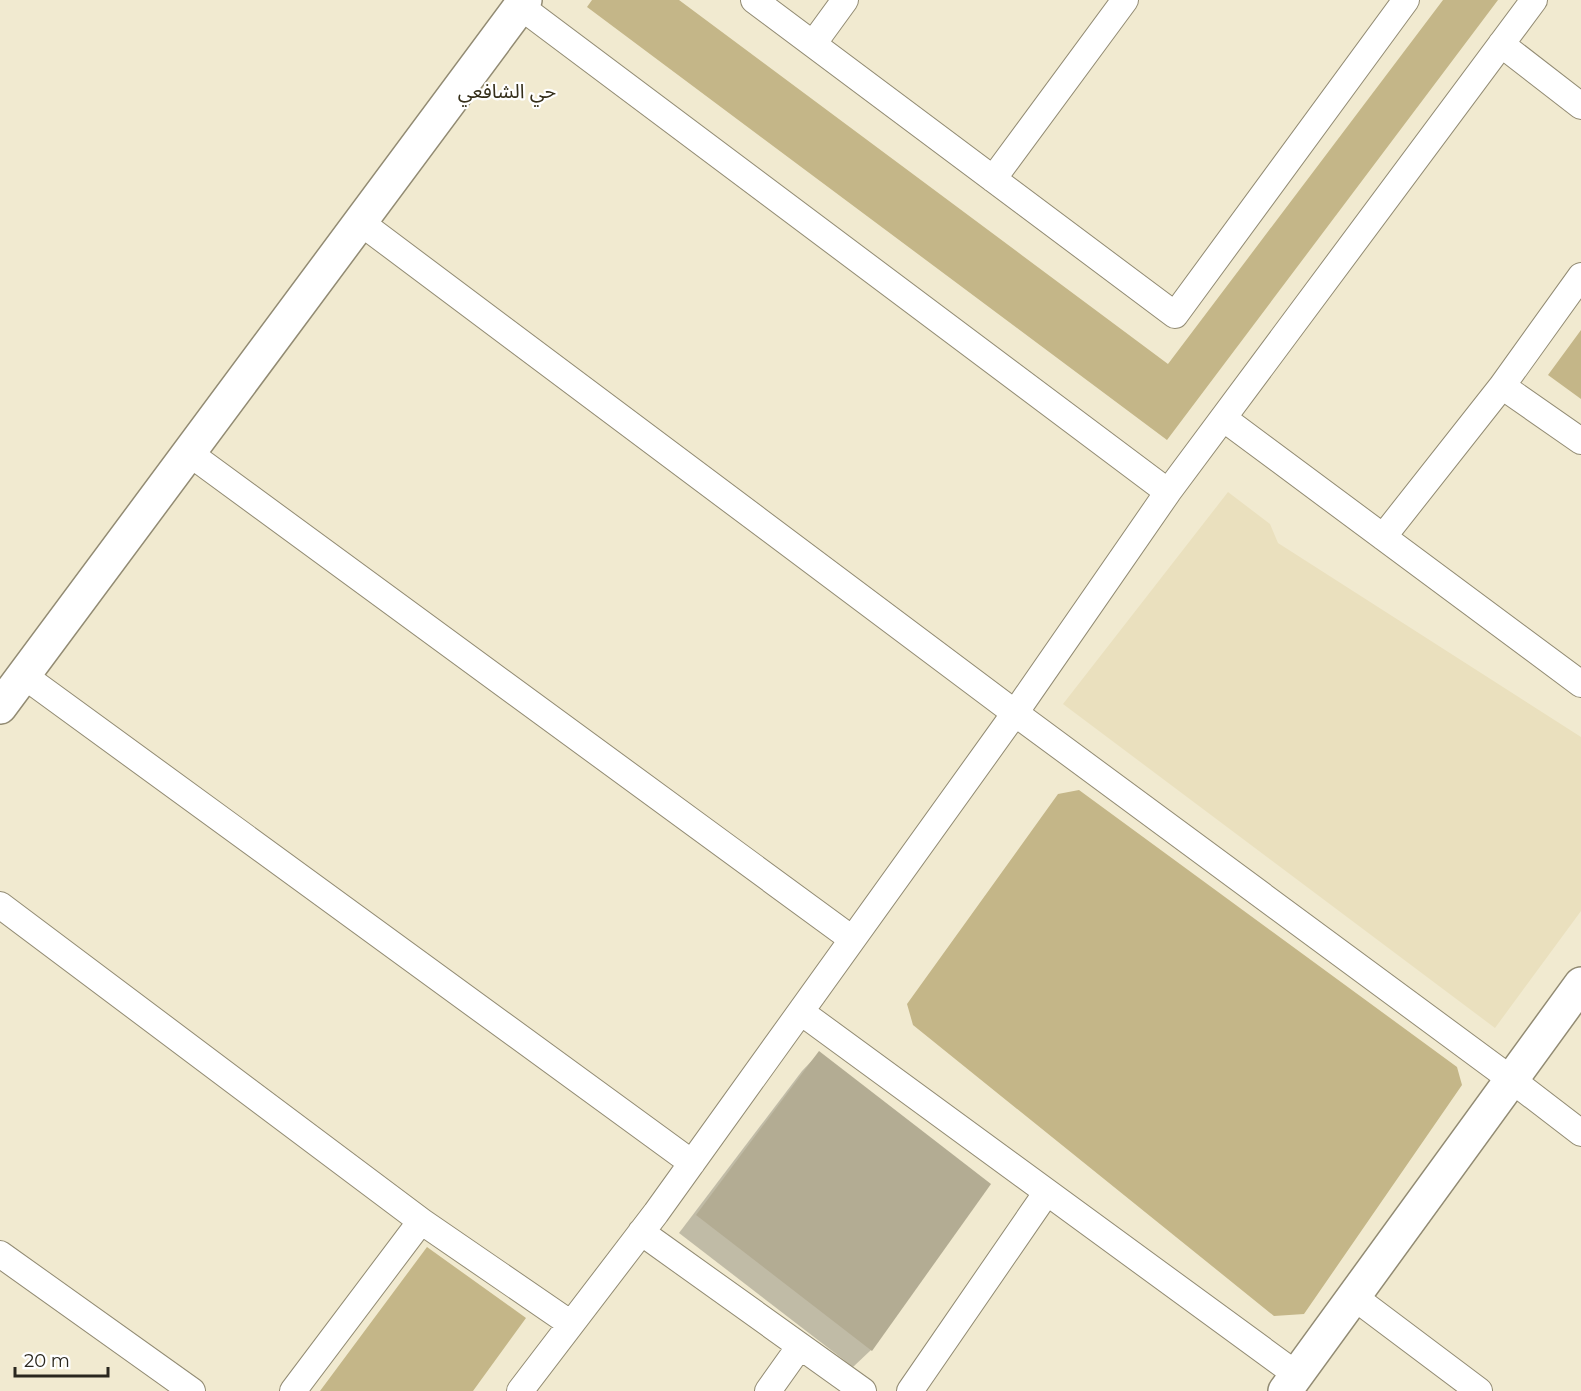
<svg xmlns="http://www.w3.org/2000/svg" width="1581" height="1391" font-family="Montserrat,'Noto Sans Arabic',sans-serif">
<rect width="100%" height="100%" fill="#f1ead0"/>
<path fill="#eae0be" d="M1228 492 1270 524 1278 543 1581 737V911L1495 1028 1063 704Z"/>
<path fill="#c4b688" d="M592 0H679L1168 364 1443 0H1498L1167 440 587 7Z
M1581 330V399L1548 375Z
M1079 790 1457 1067 1462 1085 1304 1314 1274 1316 913 1025 907 1004 1058 794Z
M427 1247 526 1318 473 1391H320Z"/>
<path fill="#0003" d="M819 1053 871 1350 853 1367 679 1233 802 1071Z"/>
<path fill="#b3ac93" d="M819 1051 991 1184 872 1351 696 1215Z"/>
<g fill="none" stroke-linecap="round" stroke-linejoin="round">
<g stroke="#928b73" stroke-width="28">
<path id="street" d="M754 0 1175 315 1406 0
M520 6 1168 492
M813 44 845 0
M1501 44 1581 106
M993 179 1125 0
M360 222 1015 713 1512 1080 1581 1133
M1581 276 1502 386 1581 441
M1223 418 1581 684
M189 453 852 939
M1383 537 1502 386
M23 675 692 1163
M0 905 421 1221 571 1324
M801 1012 1297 1375
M641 1232 863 1391
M0 1254 192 1391
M1354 1297 1479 1391
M293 1391 421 1221
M520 1391 656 1213 1015 713 1168 492 1534 0
M768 1391 800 1346
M910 1391 1047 1192"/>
</g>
<g stroke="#928b73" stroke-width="36">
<path id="secondary" d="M0 707 525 0
M1285 1391 1581 984"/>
</g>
<use href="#street" stroke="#fff" stroke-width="26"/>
<use href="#secondary" stroke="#fff" stroke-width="33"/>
</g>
<g text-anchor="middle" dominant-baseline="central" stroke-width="4.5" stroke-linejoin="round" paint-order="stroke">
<g font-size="20" fill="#352f1a" stroke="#fff">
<text x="507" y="91">حي الشافعي</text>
</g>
</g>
<path d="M15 1367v9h93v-9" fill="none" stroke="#2a271e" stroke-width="3"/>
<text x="24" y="1367" font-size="18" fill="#2a271e" stroke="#ffffff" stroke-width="4.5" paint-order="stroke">20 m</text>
</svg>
